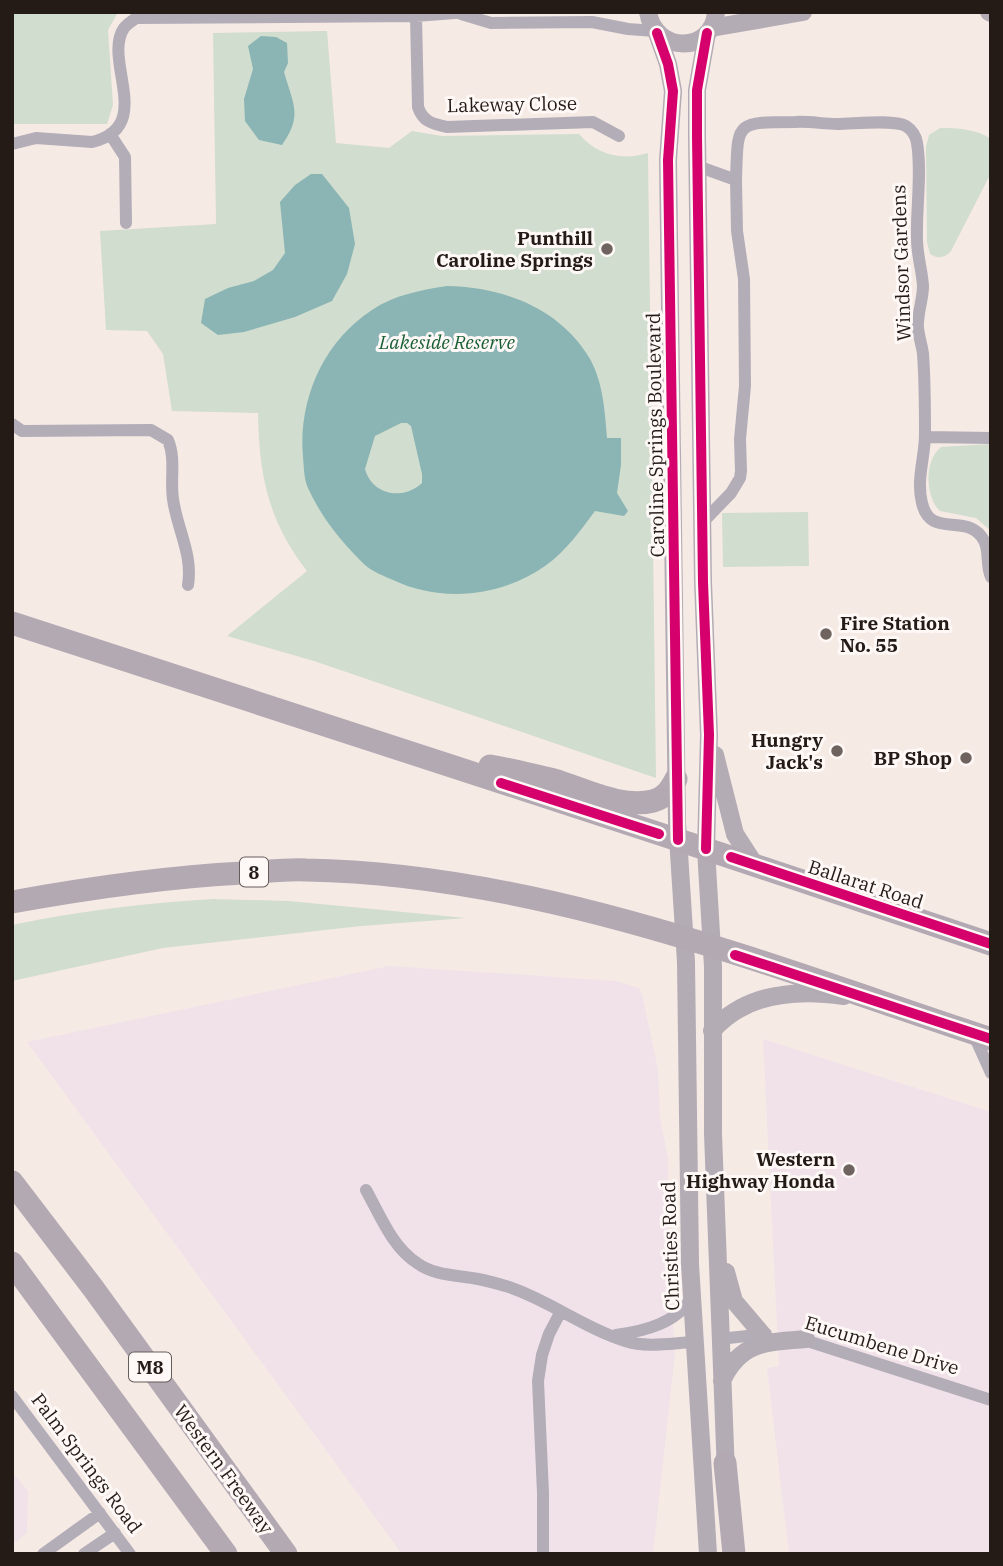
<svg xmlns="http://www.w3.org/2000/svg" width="1003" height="1566" font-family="'IBM Plex Serif',serif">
<rect width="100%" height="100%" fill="#f6eae5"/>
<path fill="#f1e2ea" d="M389 966 616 981 639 988 642 994 658 1069 660 1117 668 1159 670 1281 675 1354 653 1554H402L27 1042Z
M763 1039 991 1112V1554H789L767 1368 779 1366Z
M12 1472 28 1491 27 1533 12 1545Z"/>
<path fill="#d1ddce" d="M12 12H118L108 30 113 105 107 124H12Z
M327 31 336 143 389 148 412 131 442 136 579 134C597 155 621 161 648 153L656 778 314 661 227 636 307 571C268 521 259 475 258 413L172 411 163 354 147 331 106 330 100 231 216 224 213 33Z
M940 128C956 128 978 129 991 139V173L951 251C946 258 937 259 930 254L927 242 926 147 929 135Z
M991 444V531L976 518 940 511C925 497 924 460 941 447Z
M808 512 809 566 723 567 722 513Z
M213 899 289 901 466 918 361 926 163 948 12 981V925C79 911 145 903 213 899Z"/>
<path fill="#8bb4b5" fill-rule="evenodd" d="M261 36 276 37 287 43 288 63 284 72C293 104 303 115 282 145L259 140 245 121 244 99 253 69 248 46Z
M311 174H322L349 208 355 244 347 274 332 301 295 317 244 332 218 335 201 323 205 299 228 288 254 281 273 270 285 253 280 202 295 185Z
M447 286C503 287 560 308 590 359 603 382 605 412 607 438H621V465L617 493 628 511 624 516 595 511C580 531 566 551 545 566 501 597 442 603 393 580 384 576 373 572 365 565 343 544 321 517 308 488 304 479 304 468 303 457 298 400 323 342 372 310 394 295 421 290 447 286ZM401 423H407L411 426 422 474V483C403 501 372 495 365 469L375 436Z"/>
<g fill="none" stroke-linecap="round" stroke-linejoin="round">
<path stroke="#b3adb8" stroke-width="12" d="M461 14 491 23 592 22 628 29 655 31
M416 16 418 107C423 122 433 124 447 127L593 122 619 136
M110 134 125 157 126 223
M12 144 36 138 92 142C156 127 102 60 124 28 127 24 132 21 136 18L416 16 467 12
M697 166 736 180 737 231 744 279 745 386 740 439 741 471 740 478 731 493 702 523
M736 180C738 122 734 122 795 122 809 121 823 124 837 124 854 124 893 119 906 126 912 130 916 137 917 143 922 173 916 209 917 239 917 255 922 270 923 286 923 300 917 314 918 328 919 337 922 346 923 354 925 381 925 408 925 434 925 457 916 480 922 503 930 538 963 514 981 536 991 548 985 564 991 577
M12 424 22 431 151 430 168 440C176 459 170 479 173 499 177 529 193 554 188 585
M925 437 991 438
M973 1033 991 1073
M366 1190C380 1215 392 1247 417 1263 435 1276 458 1275 478 1279 489 1281 499 1284 509 1287 550 1301 584 1328 625 1341 647 1348 672 1343 694 1342
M616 1335C645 1331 677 1323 692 1297
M798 1338 991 1400
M719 1339 766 1334
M12 1396 130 1554
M43 1554 100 1513
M84 1554 115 1533
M543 1554V1493L538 1381 542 1355 549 1334 561 1311"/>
<path stroke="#b3acb5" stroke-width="18" d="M648 12C655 54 713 54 716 12
M989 12 991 13
M711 28 803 12
M657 33 668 64 673 91 668 160 677 822 686 962 690 1264 708 1554
M707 33 697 90V136L703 582 709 735 706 849 713 967V1134L726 1473
M715 755 735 834 755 865
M712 1031C745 993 796 989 844 996
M726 1272 734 1301 762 1334
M722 1381C740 1342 766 1342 806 1339"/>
<path stroke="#b2a9b2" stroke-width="23" d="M12 623 706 849 991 944
M490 766C512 770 533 775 554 780 584 789 622 809 653 801 665 798 671 789 676 779
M12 902C89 888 165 877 243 873 264 872 285 869 306 870 541 874 770 966 991 1039
M12 1182 93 1288 286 1554
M12 1263 226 1554
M725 1463 734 1554"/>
<g stroke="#fef8f6" stroke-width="15">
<path id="cycleway" d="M657 33 668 64 673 91 668 160 678 840
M501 783 659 834
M706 849 709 735 703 582 697 136V90L707 33
M731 857 991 944
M735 955 991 1039"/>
</g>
<use href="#cycleway" stroke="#d6006c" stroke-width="10"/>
</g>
<g fill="#6e635f" stroke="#fef8f6" stroke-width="2.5">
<circle cx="607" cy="249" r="7"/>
<circle cx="826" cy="634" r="7"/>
<circle cx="837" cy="751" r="7"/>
<circle cx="966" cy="758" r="7"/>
<circle cx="849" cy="1170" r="7"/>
</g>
<g text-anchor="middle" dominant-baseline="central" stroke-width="6" stroke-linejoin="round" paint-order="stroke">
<g fill="#fef8f6" stroke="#655d5a" stroke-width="2">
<rect x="240" y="857.5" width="28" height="29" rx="5"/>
<rect x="129" y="1352.5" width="42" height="29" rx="5"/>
</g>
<g font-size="18" font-weight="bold" fill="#241b17">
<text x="254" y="872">8</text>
<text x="150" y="1367">M8</text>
</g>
<g font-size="19" fill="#241b17" stroke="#fef8f6">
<text transform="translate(512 104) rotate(-1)">Lakeway Close</text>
<text transform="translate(901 263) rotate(-92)">Windsor Gardens</text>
<text transform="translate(655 435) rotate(-91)">Caroline Springs Boulevard</text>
<text transform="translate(866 884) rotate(18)">Ballarat Road</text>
<text transform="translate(670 1246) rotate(-92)">Christies Road</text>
<text transform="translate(882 1345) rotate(17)">Eucumbene Drive</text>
<text transform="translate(87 1463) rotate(53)">Palm Springs Road</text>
<text transform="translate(224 1469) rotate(54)">Western Freeway</text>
</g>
<g font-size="19" font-weight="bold" fill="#241b17" stroke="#fef8f6" text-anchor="end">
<text x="593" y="238">Punthill<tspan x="593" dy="22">Caroline Springs</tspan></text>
<text x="840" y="623" text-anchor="start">Fire Station<tspan x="840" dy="22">No. 55</tspan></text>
<text x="823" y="740">Hungry<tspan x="823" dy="22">Jack's</tspan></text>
<text x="952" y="758">BP Shop</text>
<text x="835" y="1159">Western<tspan x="835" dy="22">Highway Honda</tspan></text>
</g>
<g font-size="19" font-style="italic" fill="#185e35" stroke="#fef8f6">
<text x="447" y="342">Lakeside Reserve</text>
</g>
</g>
<rect width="1003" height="1566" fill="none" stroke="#241b17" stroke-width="28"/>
</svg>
